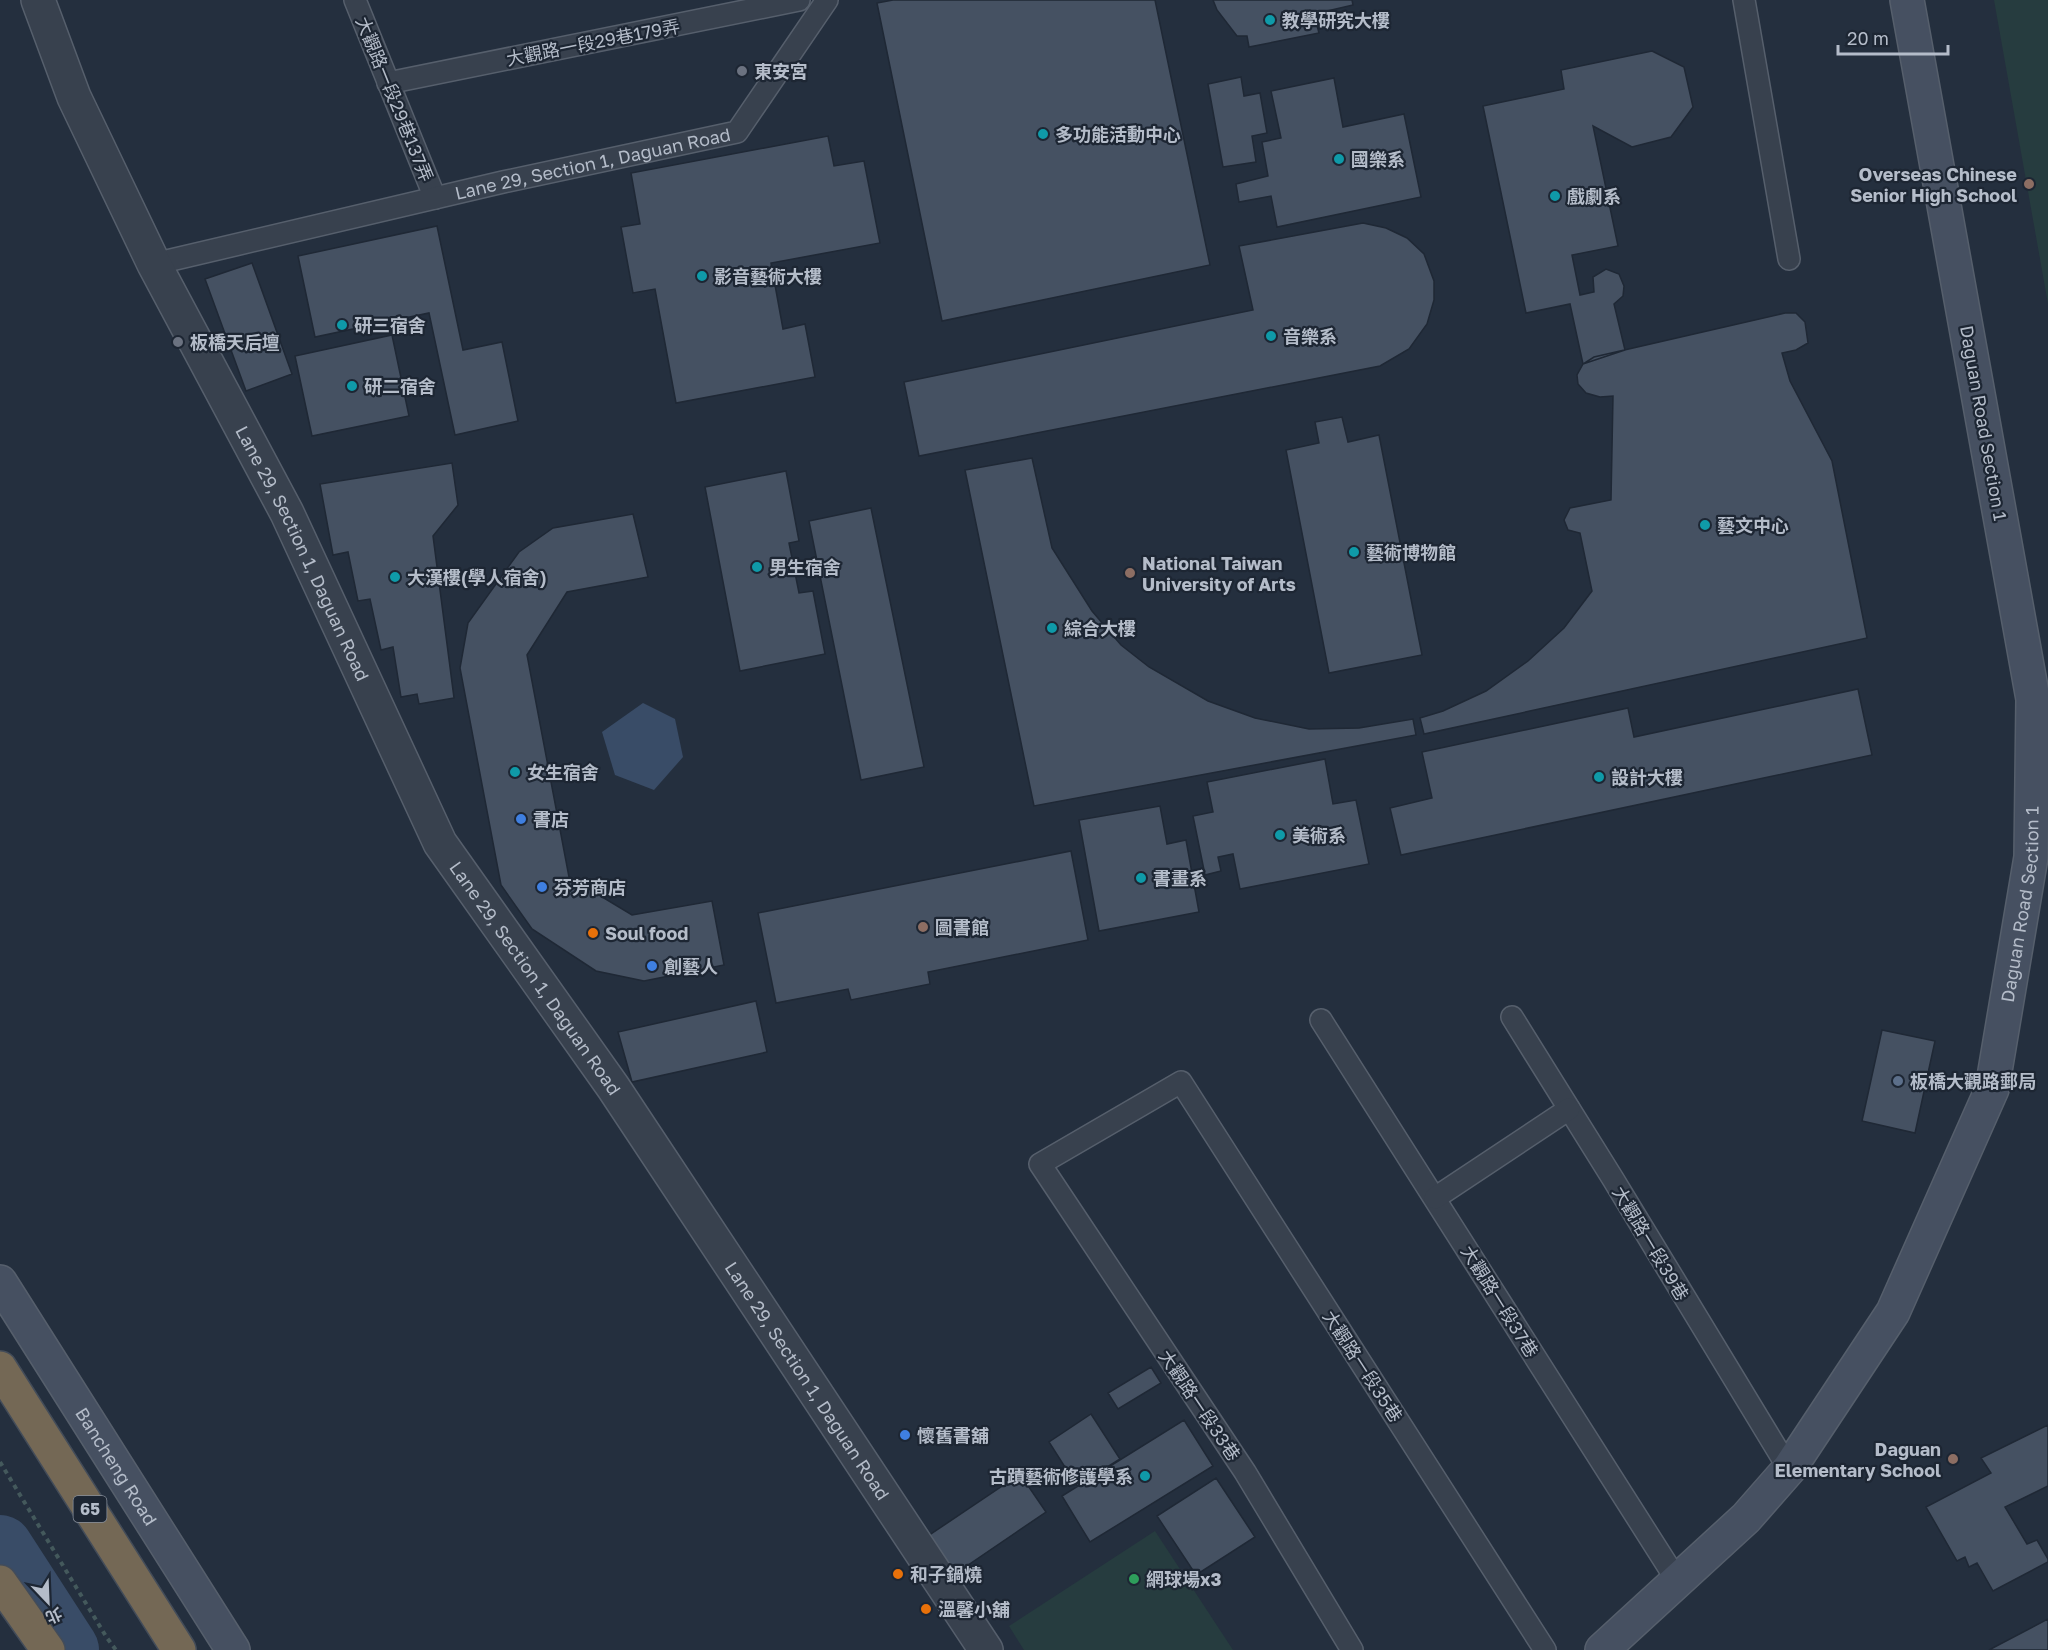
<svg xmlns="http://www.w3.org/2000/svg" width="2048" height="1650" font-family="'Golos Text','Noto Sans TC',sans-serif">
<rect width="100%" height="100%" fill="#242f3e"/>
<path fill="#263c3f" d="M1994 0H2048V304Z
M1155 1531 1233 1650H1024L1009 1626Z"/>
<path fill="#394c67" d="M643 703 675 719 683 757 654 790 615 775 602 732Z"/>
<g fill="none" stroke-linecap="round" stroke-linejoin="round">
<path stroke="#394c67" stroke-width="66" d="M0 1548 66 1650"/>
</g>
<path fill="#455162" stroke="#1f2835" stroke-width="1.5" d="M893 0H1155L1210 265 942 321 877 3Z
M1213 0H1352L1353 5 1314 14 1319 33 1249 47 1247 36H1237L1217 10Z
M1652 51 1684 67 1693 107 1671 137 1632 147 1593 126 1618 246 1572 255 1580 295 1594 292 1593 277 1606 269 1619 274 1624 286 1623 296 1614 304 1625 350 1583 364 1570 304 1526 313 1483 106 1564 89 1561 70Z
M1241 77 1244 96 1260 93 1267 133 1252 136 1256 162 1223 167 1208 84Z
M1334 78 1343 127 1404 114 1421 197 1277 227 1271 196 1239 202 1236 184 1268 176 1262 142 1281 138 1271 91Z
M828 136 834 166 864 161 880 243 771 263 783 329 805 324 815 377 676 403 655 289 633 293 621 227 640 224 631 173Z
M1363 223 1386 228 1407 238 1424 254 1434 281V300L1427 324 1409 349 1380 366 919 456 904 382 1253 310 1239 246Z
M437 226 463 350 502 342 518 421 455 435 429 313 315 337 298 256Z
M252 263 292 374 246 391 205 279Z
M1785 313H1796L1805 322 1808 343 1796 350 1782 353 1790 381 1832 461 1867 638 1424 734 1420 718 1443 711 1486 691 1528 661 1564 628 1592 591 1580 533 1568 530 1564 520 1570 508 1611 500 1613 396 1600 397 1586 393 1578 384 1577 375 1583 364 1594 357Z
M392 335 409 416 312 436 295 356Z
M1342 417 1348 442 1379 435 1422 655 1329 673 1286 450 1319 443 1315 422Z
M1032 458 1052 548 1092 611 1121 645 1149 667 1208 701 1255 718 1309 729 1359 728 1413 719 1416 735 1034 806 965 470Z
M452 463 458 505 433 536 454 698 419 704 417 694 401 697 393 647 381 650 370 599 358 601 348 552 333 555 320 484Z
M786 471 799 541 789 543 799 593 813 591 825 654 740 671 705 487Z
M871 508 924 767 861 780 809 521Z
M633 514 648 577 567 592 527 655 569 877 632 915 712 901 724 965 644 981 596 971 532 929 501 885 460 668 468 623 519 552 553 528Z
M1858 689 1872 755 1401 855 1390 808 1432 798 1422 752 1628 708 1634 737Z
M1325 759 1333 804 1356 800 1369 864 1240 889 1233 854 1218 857 1221 871 1205 875 1193 816 1213 812 1207 782Z
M1160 806 1167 844 1186 840 1199 912 1099 931 1079 820Z
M1071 851 1088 940 928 972 930 984 851 1000 848 989 776 1003 758 913Z
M756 1001 767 1052 632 1082 618 1032Z
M1882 1030 1935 1041 1915 1133 1862 1121Z
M1151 1367 1161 1383 1118 1409 1108 1393Z
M1091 1414 1120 1459 1077 1486 1049 1442Z
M1184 1420 1213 1466 1090 1542 1062 1496Z
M2048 1425V1486L2005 1507 2027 1544 2037 1540 2048 1559V1562L1993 1591 1977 1563 1969 1567 1965 1557 1957 1561 1926 1507 1991 1473 1981 1458Z
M1020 1474 1046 1512 949 1578 922 1540Z
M1216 1478 1255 1537 1196 1575 1157 1516Z
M2048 1619V1650H1989Z"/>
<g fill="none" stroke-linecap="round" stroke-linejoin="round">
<g stroke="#565f6c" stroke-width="24">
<g id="lane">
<path d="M355 0 435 198"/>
<path d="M1744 0 1789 259"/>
<path d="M388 83 799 0"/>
<path id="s1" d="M154 264 503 182 737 132 827 0"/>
<path d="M1512 1017 1613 1179 1789 1469"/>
<path d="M1321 1020 1678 1582"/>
<path d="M1435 1198 1569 1109"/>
<path d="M1352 1650 1245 1472 1040 1164 1181 1082 1545 1650"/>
</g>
</g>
<g stroke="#565f6c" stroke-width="36">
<g id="street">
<path id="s2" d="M38 0 74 97 154 264 287 513 440 843 613 1087 986 1650"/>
</g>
</g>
<g stroke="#565f6c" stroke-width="36">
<g id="secondary">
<path id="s3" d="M0 1282 233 1650"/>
<path id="s4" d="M1602 1650 1746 1518 1789 1469 1893 1312 1992 1089 2031 857 2033 699 1907 0"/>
</g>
</g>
<g stroke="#434c59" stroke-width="36">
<path id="highway" d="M0 1368 179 1650
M0 1582 48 1650"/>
</g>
<path stroke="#44595c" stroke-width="4" stroke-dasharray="4.5 4.5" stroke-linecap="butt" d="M0 1462 107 1638 116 1650"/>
<use href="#lane" stroke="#38414e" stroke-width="21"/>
<use href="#street" stroke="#38414e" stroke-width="33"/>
<use href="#secondary" stroke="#465061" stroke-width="33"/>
<use href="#highway" stroke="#746855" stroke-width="33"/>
</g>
<g fill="#0f9aa8" stroke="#1d2633" stroke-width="2">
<circle cx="1270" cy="20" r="6"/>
<circle cx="1043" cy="134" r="6"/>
<circle cx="1339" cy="159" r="6"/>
<circle cx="1555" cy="196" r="6"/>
<circle cx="702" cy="276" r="6"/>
<circle cx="342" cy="325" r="6"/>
<circle cx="1271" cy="336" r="6"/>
<circle cx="352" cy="386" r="6"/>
<circle cx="1705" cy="525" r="6"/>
<circle cx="1354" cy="552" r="6"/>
<circle cx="757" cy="567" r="6"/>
<circle cx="395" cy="577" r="6"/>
<circle cx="1052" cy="628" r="6"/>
<circle cx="515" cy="772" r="6"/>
<circle cx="1599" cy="777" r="6"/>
<circle cx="1280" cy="835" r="6"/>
<circle cx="1141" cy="878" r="6"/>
<circle cx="1145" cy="1476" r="6"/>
</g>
<g fill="#6b7280" stroke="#1d2633" stroke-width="2">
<circle cx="742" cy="71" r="6"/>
<circle cx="178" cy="342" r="6"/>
</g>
<g fill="#8d6e63" stroke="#1d2633" stroke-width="2">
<circle cx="2029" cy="184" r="6"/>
<circle cx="1130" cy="573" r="6"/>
<circle cx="923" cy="927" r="6"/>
<circle cx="1953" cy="1459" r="6"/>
</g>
<g fill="#3f7fe0" stroke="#1d2633" stroke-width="2">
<circle cx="521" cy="819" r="6"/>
<circle cx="542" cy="887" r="6"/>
<circle cx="652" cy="966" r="6"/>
<circle cx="905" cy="1435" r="6"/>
</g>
<g fill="#e8710a" stroke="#1d2633" stroke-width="2">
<circle cx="593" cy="933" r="6"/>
<circle cx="898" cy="1574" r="6"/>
<circle cx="926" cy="1609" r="6"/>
</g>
<circle fill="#5c6f8a" stroke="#1d2633" stroke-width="2" cx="1898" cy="1081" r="6"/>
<circle fill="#2e9e5b" stroke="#1d2633" stroke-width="2" cx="1134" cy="1579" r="6"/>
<g text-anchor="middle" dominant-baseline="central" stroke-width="4.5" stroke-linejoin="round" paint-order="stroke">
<rect fill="#1d2633" stroke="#878f9c" stroke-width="1.5" x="73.5" y="1496" width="33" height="26" rx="4.5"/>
<g font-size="16" font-weight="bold" fill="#b4bcc9">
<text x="90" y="1509">65</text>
</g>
<g font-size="18" font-weight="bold" fill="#b4bcc9" stroke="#1d2633" text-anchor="start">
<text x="1282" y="20">教學研究大樓</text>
<text x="754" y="71">東安宮</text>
<text x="1055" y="134">多功能活動中心</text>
<text x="1351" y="159">國樂系</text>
<text x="2017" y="174" text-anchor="end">Overseas Chinese<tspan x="2017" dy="21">Senior High School</tspan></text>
<text x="1567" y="196">戲劇系</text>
<text x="714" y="276">影音藝術大樓</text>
<text x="354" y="325">研三宿舍</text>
<text x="1283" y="336">音樂系</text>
<text x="190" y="342">板橋天后壇</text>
<text x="364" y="386">研二宿舍</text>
<text x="1717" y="525">藝文中心</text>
<text x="1366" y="552">藝術博物館</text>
<text x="1142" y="563">National Taiwan<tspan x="1142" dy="21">University of Arts</tspan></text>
<text x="769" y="567">男生宿舍</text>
<text x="407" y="577">大漢樓(學人宿舍)</text>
<text x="1064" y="628">綜合大樓</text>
<text x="527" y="772">女生宿舍</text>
<text x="1611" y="777">設計大樓</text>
<text x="533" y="819">書店</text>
<text x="1292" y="835">美術系</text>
<text x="1153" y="878">書畫系</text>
<text x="554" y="887">芬芳商店</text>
<text x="935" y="927">圖書館</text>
<text x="605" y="933">Soul food</text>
<text x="664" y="966">創藝人</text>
<text x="1910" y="1081">板橋大觀路郵局</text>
<text x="917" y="1435">懷舊書舖</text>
<text x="1941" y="1449" text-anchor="end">Daguan<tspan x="1941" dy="21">Elementary School</tspan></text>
<text x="1133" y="1476" text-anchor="end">古蹟藝術修護學系</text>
<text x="910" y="1574">和子鍋燒</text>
<text x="1146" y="1579">網球場x3</text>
<text x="938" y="1609">溫馨小舖</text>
</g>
<g font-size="18" fill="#b4bcc9" stroke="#1d2633">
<text transform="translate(593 42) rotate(-11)">大觀路一段29巷179弄</text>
<text transform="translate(395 99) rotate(68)">大觀路一段29巷137弄</text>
<text stroke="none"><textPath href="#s1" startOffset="450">Lane 29, Section 1, Daguan Road</textPath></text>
<text transform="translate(1984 423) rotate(80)">Daguan Road Section 1</text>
<text stroke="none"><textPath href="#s2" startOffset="614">Lane 29, Section 1, Daguan Road</textPath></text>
<text stroke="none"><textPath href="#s4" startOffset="880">Daguan Road Section 1</textPath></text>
<text stroke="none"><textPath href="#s2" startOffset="1100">Lane 29, Section 1, Daguan Road</textPath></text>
<text transform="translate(1651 1243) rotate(59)">大觀路一段39巷</text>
<text transform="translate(1500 1301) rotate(58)">大觀路一段37巷</text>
<text transform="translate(1363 1366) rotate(57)">大觀路一段35巷</text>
<text stroke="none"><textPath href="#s2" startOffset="1586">Lane 29, Section 1, Daguan Road</textPath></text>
<text transform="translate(1200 1405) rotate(56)">大觀路一段33巷</text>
<text stroke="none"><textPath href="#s3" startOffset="218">Bancheng Road</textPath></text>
</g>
</g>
<g transform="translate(48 1602) rotate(157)" stroke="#1d2633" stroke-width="4.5" paint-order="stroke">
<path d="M0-4.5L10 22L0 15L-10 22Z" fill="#b4bcc9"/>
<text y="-9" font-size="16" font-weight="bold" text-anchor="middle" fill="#b4bcc9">北</text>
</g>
<path d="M1838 45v9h110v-9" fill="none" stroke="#b4bcc9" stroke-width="3"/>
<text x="1847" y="45" font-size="18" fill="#b4bcc9" stroke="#1d2633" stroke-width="4.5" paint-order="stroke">20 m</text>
</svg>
